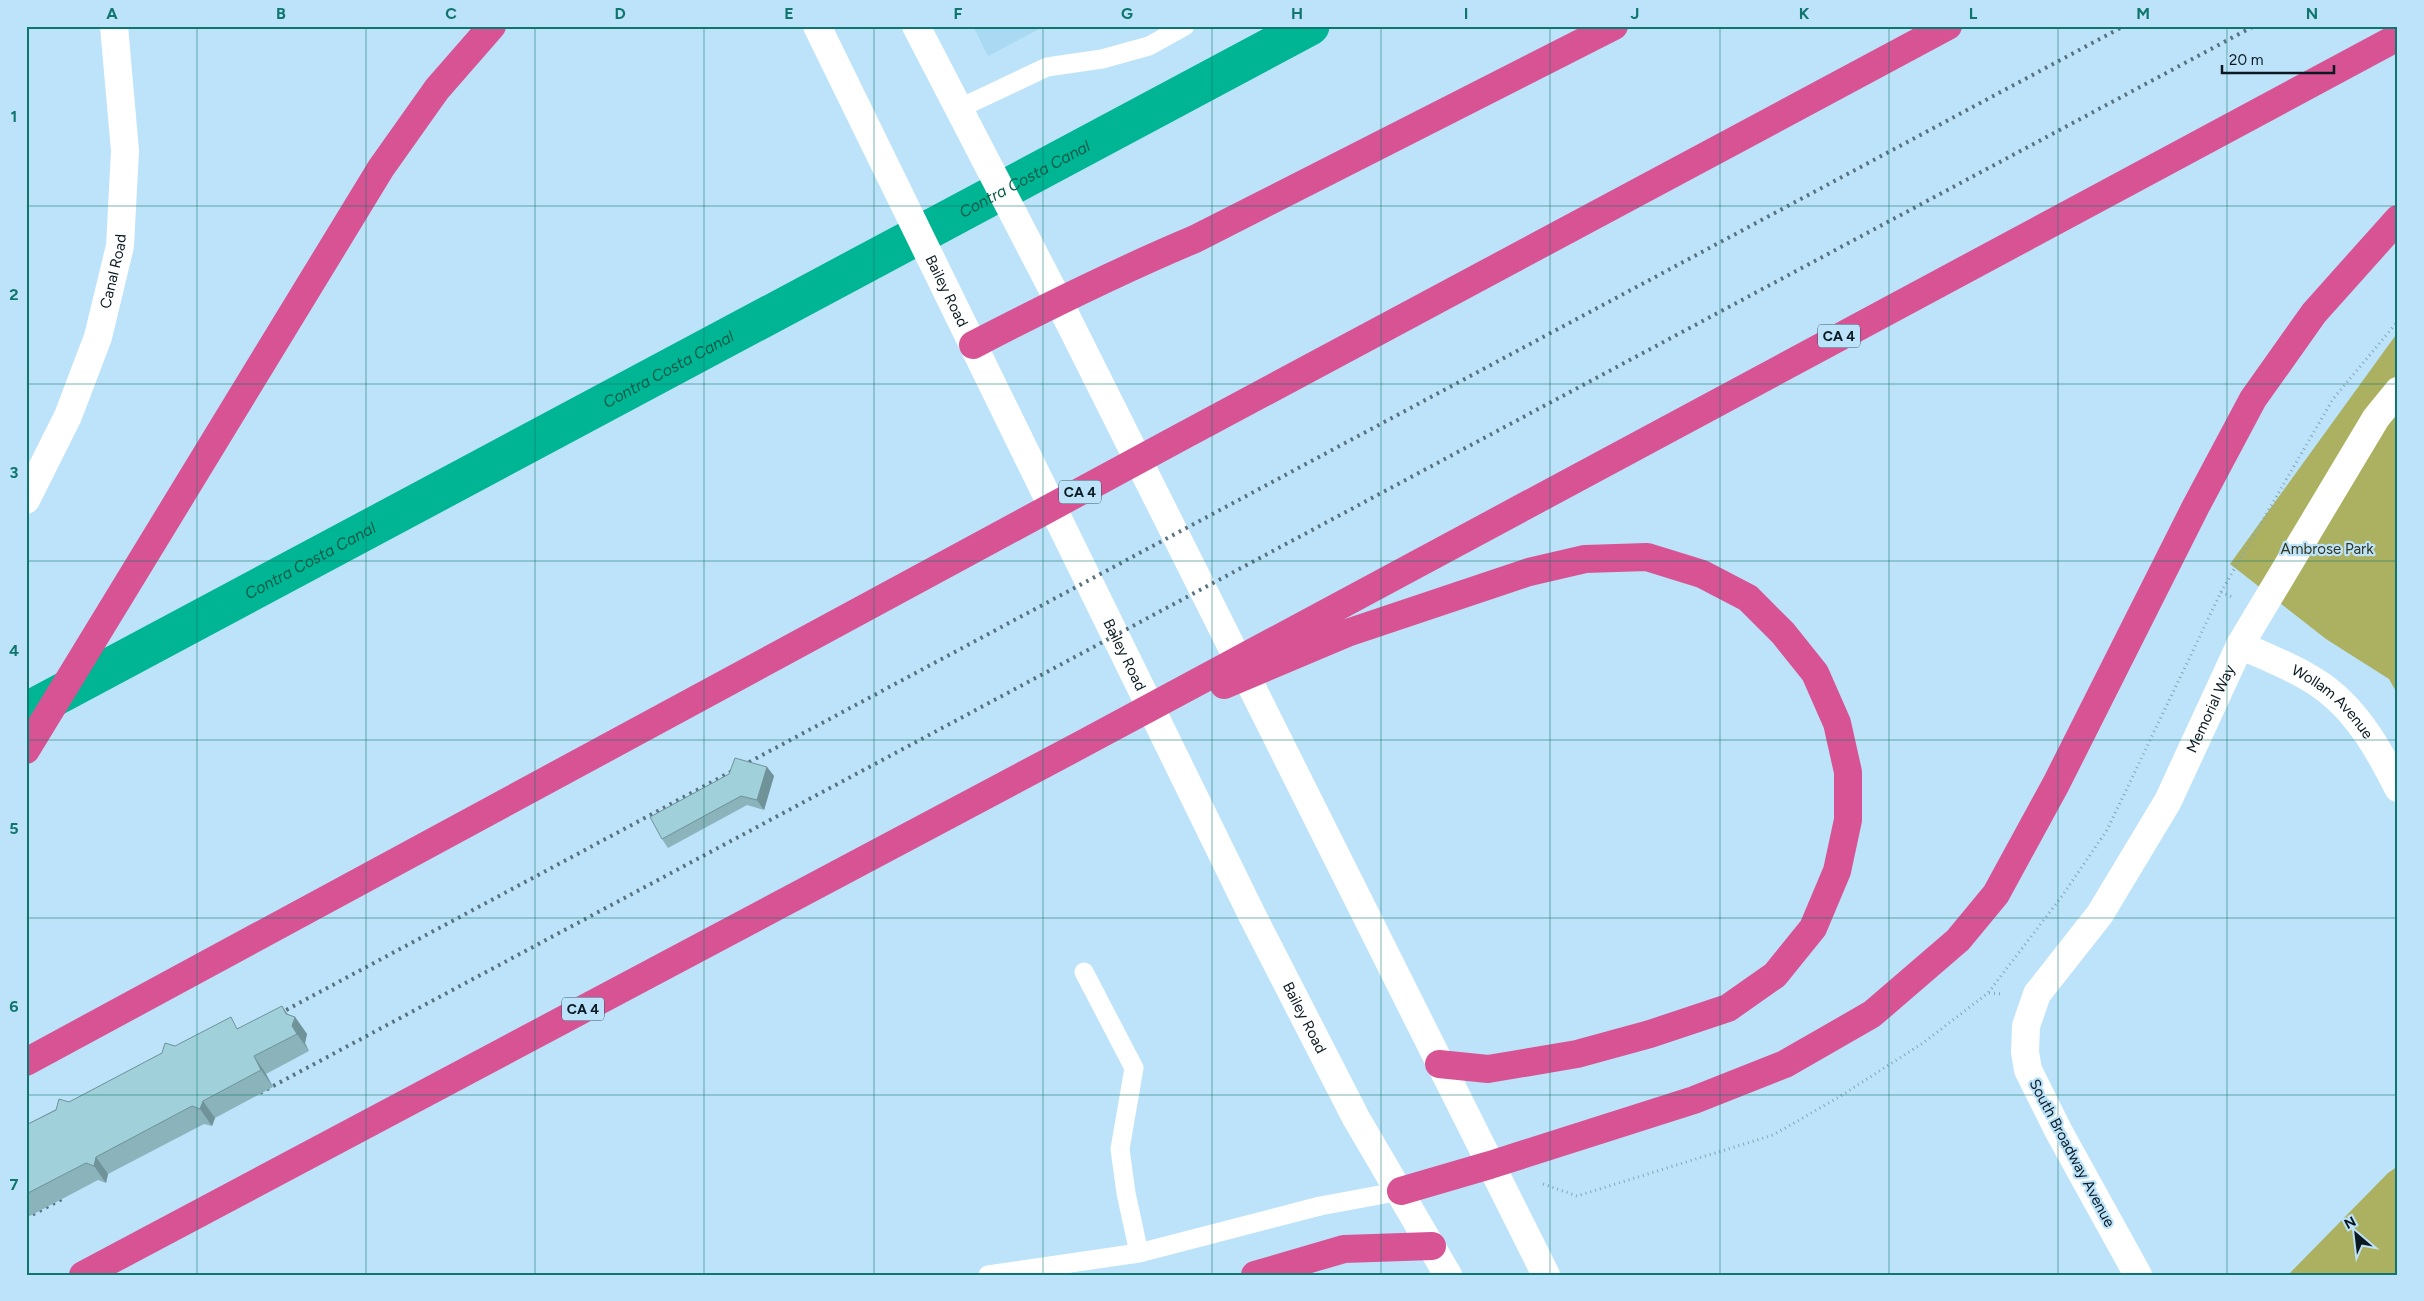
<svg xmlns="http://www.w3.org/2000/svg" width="2424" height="1301" font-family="Figtree,sans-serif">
<rect width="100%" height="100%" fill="#bce3f9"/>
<path fill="#aad9f4" d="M973 26H1045L988 56Z"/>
<path fill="#abb160" d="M2398 332V695L2389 679 2326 639 2230 564Z
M2398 1166V1275H2288L2388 1173Z"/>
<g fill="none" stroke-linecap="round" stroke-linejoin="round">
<path stroke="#00b593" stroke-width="39" id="s1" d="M26 712 1310 26"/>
<path stroke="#86a5b7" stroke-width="3" stroke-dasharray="1 4" stroke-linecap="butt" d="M2221 592 2232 597
M1989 993 2003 994
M1543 1184 1577 1196 1773 1135 1839 1097 1923 1043 1988 993 2062 896 2107 830 2221 592 2333 399 2398 321"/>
<path stroke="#fff" stroke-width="19" d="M958 109 1047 67 1102 59 1149 46 1185 26
M1084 972 1134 1068 1120 1149 1126 1193 1139 1253
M988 1275 1139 1253 1320 1206 1401 1191"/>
<g stroke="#fff" stroke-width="28">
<path id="s2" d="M2240 645C2268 658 2301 670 2326 689 2359 714 2380 752 2398 788"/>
<path id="s3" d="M2138 1275 2059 1132 2028 1070 2025 1052 2026 1026 2037 994 2100 914 2168 801 2240 645 2376 418 2398 391"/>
</g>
<g stroke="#fff" stroke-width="28">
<path id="s4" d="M817 26 1252 915 1356 1118 1448 1275"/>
<path d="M916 26 1058 300 1546 1275"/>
<path id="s5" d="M26 500 68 416 98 337 120 246 125 151 114 26"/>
</g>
<path stroke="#d85394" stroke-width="28" d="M973 345C1046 307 1119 271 1195 239L1614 26
M1224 685 1347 633 1529 572 1585 559 1647 557 1702 574 1748 598 1783 633 1815 673 1837 723 1848 772V820L1837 871 1813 928 1775 975 1728 1008 1650 1034 1577 1054 1488 1069 1439 1064
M26 750 381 168 437 89 492 26
M26 1062 1179 438 1948 26
M1401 1191 1490 1165 1694 1100 1785 1064 1872 1014 1958 940 1996 894 2056 784 2196 506 2253 399 2314 313 2398 219
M83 1275 1084 743 2398 37
M1255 1275 1344 1249 1432 1246"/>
<path stroke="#587280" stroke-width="4" stroke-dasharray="2.5 5" stroke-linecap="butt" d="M273 1017 2124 26
M260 1093 2254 26
M26 1218 62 1199"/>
</g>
<path fill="#8ab3bb" d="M767 767 774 776 764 810 747 805 668 848 662 839Z
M288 1014 295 1017 307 1034 305 1043 309 1051 266 1074 273 1087 215 1118 212 1126 204 1124 108 1174 106 1183 98 1180 26 1218V1125L175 1046Z"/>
<path fill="#709299" d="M767 767 774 776 764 810 757 800Z
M282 1006 294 1023 295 1017 307 1034 305 1043 309 1051 297 1034Z
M254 1056 266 1074 273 1087 261 1070Z
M203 1101 215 1118 212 1126 200 1109Z
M96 1157 108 1174 106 1183 94 1166Z"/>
<path fill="#a0d0da" stroke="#709299" d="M735 758 767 767 757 800 741 796 662 839 650 817 729 774Z
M282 1006 286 1014 295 1017 292 1026 297 1034 254 1056 261 1070 203 1101 200 1109 192 1106 96 1157 94 1166 86 1163 26 1194V1125L56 1110 59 1099 69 1102 162 1053 165 1043 175 1046 231 1017 237 1029Z"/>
<path fill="none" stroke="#0f766e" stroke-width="1" stroke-opacity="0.55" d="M197 26V1275M366 26V1275M535 26V1275M704 26V1275M874 26V1275M1043 26V1275M1212 26V1275M1381 26V1275M1550 26V1275M1720 26V1275M1889 26V1275M2058 26V1275M2227 26V1275M26 206H2398M26 384H2398M26 561H2398M26 740H2398M26 918H2398M26 1095H2398"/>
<g text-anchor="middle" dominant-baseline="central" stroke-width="4.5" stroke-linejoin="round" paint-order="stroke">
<g fill="#bce3f9" stroke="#405662" stroke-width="1">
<rect x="1818" y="324.5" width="42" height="23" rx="4"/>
<rect x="1059" y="480.5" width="42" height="23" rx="4"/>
<rect x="562" y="997.5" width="42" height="23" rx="4"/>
</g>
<g font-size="14" font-weight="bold" fill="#0b1a22">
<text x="1839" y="336">CA 4</text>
<text x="1080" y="492">CA 4</text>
<text x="583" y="1009">CA 4</text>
</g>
<g font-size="15" fill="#0b1a22" stroke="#bce3f9">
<text stroke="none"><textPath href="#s5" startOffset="246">Canal Road</textPath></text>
<text stroke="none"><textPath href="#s4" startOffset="295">Bailey Road</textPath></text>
<text stroke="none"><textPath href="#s4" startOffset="700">Bailey Road</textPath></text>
<text stroke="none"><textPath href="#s2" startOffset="110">Wollam Avenue</textPath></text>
<text stroke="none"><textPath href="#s3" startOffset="646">Memorial Way</textPath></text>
<text stroke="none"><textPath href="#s4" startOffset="1105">Bailey Road</textPath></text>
<text transform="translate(2072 1153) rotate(62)">South Broadway Avenue</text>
</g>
<g font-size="15" fill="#34361e" stroke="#bce3f9">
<text x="2327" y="549">Ambrose Park</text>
</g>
<g font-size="16" font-style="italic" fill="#095b49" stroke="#bce3f9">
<text stroke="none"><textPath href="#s1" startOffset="1132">Contra Costa Canal</textPath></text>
<text stroke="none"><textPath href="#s1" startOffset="728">Contra Costa Canal</textPath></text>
<text stroke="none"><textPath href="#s1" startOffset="322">Contra Costa Canal</textPath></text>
</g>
</g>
<rect width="2424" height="1301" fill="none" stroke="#bce3f9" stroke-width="55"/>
<g transform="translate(2356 1234) rotate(332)" stroke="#bce3f9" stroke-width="4" paint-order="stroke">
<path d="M0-4L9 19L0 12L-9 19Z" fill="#0b1a22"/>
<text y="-8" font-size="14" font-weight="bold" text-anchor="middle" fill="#0b1a22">N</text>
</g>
<path d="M2222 65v8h112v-8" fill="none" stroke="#0b1a22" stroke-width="2.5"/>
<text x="2229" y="65" font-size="15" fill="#0b1a22" stroke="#bce3f9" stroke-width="4" paint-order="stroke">20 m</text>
<rect x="28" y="28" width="2368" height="1246" fill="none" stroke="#0f766e" stroke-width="2"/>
<g font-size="16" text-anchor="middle" font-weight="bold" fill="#0f766e">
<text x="112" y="19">A</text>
<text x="281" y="19">B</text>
<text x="451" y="19">C</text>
<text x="620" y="19">D</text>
<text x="789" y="19">E</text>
<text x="958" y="19">F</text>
<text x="1127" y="19">G</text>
<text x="1297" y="19">H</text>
<text x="1466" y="19">I</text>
<text x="1635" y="19">J</text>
<text x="1804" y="19">K</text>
<text x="1973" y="19">L</text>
<text x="2143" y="19">M</text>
<text x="2312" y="19">N</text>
<text x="14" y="122">1</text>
<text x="14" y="300">2</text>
<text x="14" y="478">3</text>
<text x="14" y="656">4</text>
<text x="14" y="834">5</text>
<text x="14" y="1012">6</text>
<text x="14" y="1190">7</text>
</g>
</svg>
